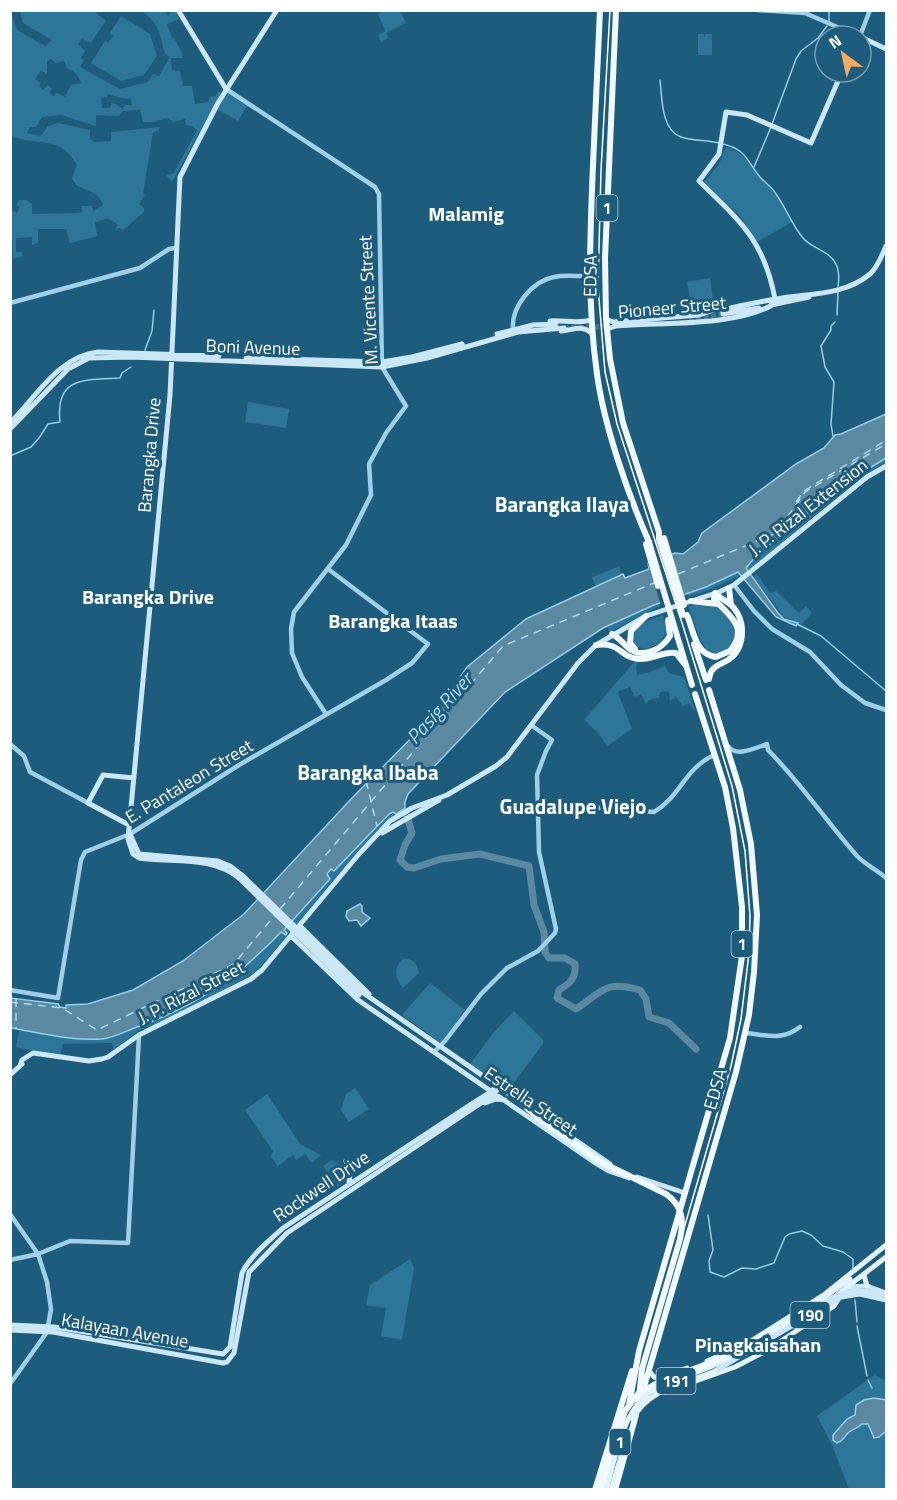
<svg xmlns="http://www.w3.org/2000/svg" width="897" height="1500" font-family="'Titillium Web',sans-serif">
<rect width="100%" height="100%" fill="#1e5c7d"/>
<path fill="#2e7699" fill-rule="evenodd" d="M10 11 17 30 45 46 52 40 23 23 20 11H95L98 15 106 20 91 43 82 39 78 44 85 51 81 58 84 60 80 67 120 89 148 82 153 74 159 76 170 57 165 54C160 34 159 22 141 11H164L168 16 172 11H175L179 19 167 24 172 38H174L182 53V58H171L172 70 180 71 183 86H192L195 104 209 102V97L216 96 218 91 221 93 172 182 166 175 174 173 197 130 192 126 186 125 185 119 174 122 167 118 153 122H143L140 110 123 111 119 116 96 115V126L61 115 42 117 36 127H30L27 133 41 136 48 126 58 123 90 130V139L94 142 111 141V132L160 127 158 131 153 132 143 194 145 195 139 204 144 208V212L123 230 120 228 115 229 118 225 108 218 95 222 97 236 70 243 66 229H38V243L32 245V237L16 238V252H22V256L13 259 11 210 17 213 20 207 16 205 19 200H26L32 204V214L78 213 82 212V206H92L93 211 103 205C99 192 86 190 76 185L72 178 77 165C59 134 40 147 11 136ZM51 59 56 63 64 61 67 68C75 72 78 74 81 83L71 85 65 97 58 93 53 96 49 93 52 89 48 85 43 90 39 86 41 83 35 79 41 70 47 74V61ZM108 94 121 98 131 99 132 105H125L123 110 116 104 111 103 110 108H102L101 98 107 97Z
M385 11H400L406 23 386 33 388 38 381 42 378 35 385 31 378 14Z
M121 16 150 34 157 56 144 75 121 81 91 63 105 41 108 43 113 36 110 33Z
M698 34H704V38L705 34H712V55H698Z
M227 93 247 106 238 121 217 109Z
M726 147C745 153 749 164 761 179 763 183 768 185 771 189 780 199 785 211 792 222L757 242 740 216 704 182 719 164Z
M710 278 713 300 691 304 687 282Z
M248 402 289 409 286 428 245 422Z
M886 458V462L860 478 747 571V566L757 555 839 487Z
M620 566 621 577 596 587 592 577Z
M738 572 742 575 709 590 688 597 687 593Z
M757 574 770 593 776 591 799 613 806 606 812 613 802 624 784 617 753 577Z
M660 603V606L609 632 607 626Z
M700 604C704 604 710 604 714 605 741 614 744 656 710 654L701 641 688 606Z
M663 615 667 631 661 642 647 649 638 647 632 641C633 625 649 620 663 615Z
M636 660 638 661 636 667 637 675 647 673 665 666 669 673 684 677 695 710 694 711 689 703 683 706 676 697 670 701 669 691 660 692 659 698 649 700 646 704 641 694 635 697 630 687 619 691 618 693 632 729 607 746 599 734 584 720Z
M392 812 396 814 380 828 355 854 268 958 254 973 195 1006 138 1031 114 1049 112 1043 63 1044 60 1056 16 1047 19 1030 63 1037 106 1039 222 986 260 954 281 932 285 935 287 933 284 930 330 879 327 874 332 869 334 871 374 827Z
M403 959C413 958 417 963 419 973L403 988C395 979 393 968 403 959Z
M430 983 465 1010 441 1043 402 1015Z
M514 1011 543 1040V1044L509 1089 470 1064 494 1032Z
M355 1088 369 1109 349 1122 341 1110 346 1094Z
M267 1094 300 1144 321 1155 312 1163 305 1154 296 1160 293 1155 278 1166 271 1157 273 1151 245 1110Z
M332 1160 353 1172 352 1177 337 1187 323 1166Z
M410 1259 414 1268 402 1340 381 1336 386 1308 366 1305 370 1285Z
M875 1375 886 1381V1489H849L832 1445 817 1416Z"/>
<path fill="#5c89a2" stroke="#94cee9" stroke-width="1.5" d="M886 414V458L839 487 757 555 746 568 778 613 784 619 798 623 796 626 776 617 738 572 706 587 654 605 603 628 505 692 408 794 405 802V808L396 814 393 812 389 814 334 871 331 869 327 874 330 879 284 930 287 933 286 935 281 932C238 977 197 1006 137 1027 126 1031 113 1038 102 1039 72 1041 40 1033 11 1028V998L58 1004 60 1007 66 1008V1005L88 1004 133 990 183 961 244 914 352 798 436 713 467 667 526 619 623 574 625 578 649 569 648 563 675 553 683 554 698 542 702 533 796 464 824 448 835 435 841 434Z
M360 904 362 906V912L370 918 361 926 357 920 349 921 346 916 347 911Z
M874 1398 886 1400V1431L879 1437 874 1438 868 1424H862C857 1429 851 1429 847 1434 843 1439 843 1441 837 1443L833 1440V1435L847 1419 855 1415 856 1405 864 1400Z"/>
<path fill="#1e5c7d" d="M671 552 685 597 661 605 647 561Z"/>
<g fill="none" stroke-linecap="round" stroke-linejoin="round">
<path stroke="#94cee9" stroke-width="1.5" d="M829 10V22
M660 80C662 97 661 130 681 137 692 141 707 140 719 143
M772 124 796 59 801 51 818 38 827 26
M723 144C747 150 746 160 760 177 765 183 772 187 776 194 786 208 792 225 803 238 812 249 829 250 836 264 839 270 839 280 838 287
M754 167 771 127
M837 315 838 292
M145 350 152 331 154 310
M833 436 831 424 834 382 825 367 821 346 831 330V326L835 322
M10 456 31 447 39 438 48 424 60 422C55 376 85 380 120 378L122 373 131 367
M797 624 821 636 886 691
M708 1215 713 1250 709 1261 710 1272 724 1277 742 1268 756 1269 774 1263 785 1237 789 1234 802 1231 811 1235 823 1246 843 1252 853 1259V1269
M855 1300 857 1322
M857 1326 867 1376
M868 1380 872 1388"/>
<path stroke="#5c89a2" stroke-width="7" d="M406 813 412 833 405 845 400 860 407 867 414 868 441 859 480 854 529 866 534 905 544 932 545 952 549 958H565L575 964C576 978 571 983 559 990L557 998 576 1009C603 991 605 980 640 990L646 999 649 1017 669 1023 696 1049"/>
<path stroke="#acd9ef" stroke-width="1.5" stroke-dasharray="8 6" stroke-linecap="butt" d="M796 502 804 491 883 442H886
M678 574 776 533 805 492 886 444
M366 781 377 826
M280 909 503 646 654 583
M16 999V1029
M10 1002 62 1008 97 1030 234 964 275 915"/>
<path stroke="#407490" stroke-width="5" stroke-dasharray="5 2.5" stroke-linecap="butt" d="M689 321 723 314
M564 328 610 326"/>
<path stroke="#a0d0e7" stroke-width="4.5" d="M758 10 805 13 858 36
M860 36 870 10
M226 89 375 187 379 194 382 367 406 406 386 433 369 464 371 495 346 545 294 612 291 629 292 653 302 677 326 714
M10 303 140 268 169 249 176 248
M513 329C511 307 532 281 554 277 563 275 574 276 583 276L589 287
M734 585 754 611 772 629 810 652 841 685 865 703 886 710
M10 744 24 756 30 772 88 803
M728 746C736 758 755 748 767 744L768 750C800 782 826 821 857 856 866 865 877 870 886 878
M538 815 588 807 654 812C681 796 684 769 714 755
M10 990 58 998 81 860 85 852 130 834 239 765 386 680 412 663 428 644 328 569
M746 1033C767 1035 782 1041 800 1027
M434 1052 445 1041 481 994 507 968 538 951 555 933 556 929 539 852 537 775 546 751 552 740 531 725
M10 1214 38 1254 47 1282 51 1309 47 1332 10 1384
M10 1260 38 1254 70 1241 128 1243 139 1035"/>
<path stroke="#cbe7f6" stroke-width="5" d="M178 10 226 89
M861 37 886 49
M775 299C764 240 740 221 699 181L719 154 726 112 747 115 811 143 842 72
M771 305 809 297
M721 310C740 306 758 302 776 299 808 293 844 296 870 274 878 267 882 255 886 246
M723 314 759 308
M606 319 613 322 699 315 723 307
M550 321C564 320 578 324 591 320
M607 329 616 326C661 322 736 327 774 304
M561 331C573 330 584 324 592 334
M497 334 533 325 556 324
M246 358 382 362 412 357 462 344
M10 423C36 397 59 356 98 352L219 356
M10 429 68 369 89 358 131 357 382 367 427 358 518 332 564 328
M129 825 88 803 103 775 134 778
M382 833 439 800
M130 834 139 854 218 861 230 866 243 876
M240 879C213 855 172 863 139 858L133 854 128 839 170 395 180 177 218 103 277 10
M300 926 369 994
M291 936 358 1000 594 1162 609 1171 629 1178
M362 992 610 1164
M20 1066 22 1060 33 1053 89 1061 102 1059 108 1057 139 1035 251 979 262 970 359 854 390 821 412 808 447 795 496 766 507 757 578 663 596 645 646 616 719 592 734 585 867 477 886 466
M10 1075 22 1064
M485 1103 496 1099 505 1100
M346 1161 350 1173 349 1184
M637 1177 685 1193
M847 1287 867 1286 886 1293
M10 1325 54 1327 223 1354 230 1347 242 1273C250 1256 269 1241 283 1228L473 1103 492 1091 496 1086
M10 1330 53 1332 223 1363 227 1362 234 1353 249 1272 287 1233 475 1107 492 1096 499 1088"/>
<path stroke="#e2f3fd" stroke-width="5" d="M864 1275 867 1286
M838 1294 886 1257
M771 1333 790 1322
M748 1343 825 1294 886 1245
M707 1361 740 1347
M650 1372 654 1377 658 1378 687 1368
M665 1392 735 1367 766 1351 834 1306 839 1298
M611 1490 627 1436"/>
<path stroke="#f0f9fe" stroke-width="6" d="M600 10C598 62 595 113 593 165 590 235 587 304 597 374 604 426 628 494 649 542
M616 10 605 258 606 319 610 359 623 423 659 532V539
M729 588 731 605
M691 601 718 604
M687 615C694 632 695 654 716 657L730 651C750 627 728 615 714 599L715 593
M672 619 692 685
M612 634C620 638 624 645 631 650 645 658 662 649 670 636L668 620
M694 644 706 680
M596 645C622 642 618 657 639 659 652 660 663 651 676 653L686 666
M635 649 630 643 631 631 646 616
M709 679C711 666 718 666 728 660 745 649 746 623 734 608 729 602 721 599 715 593
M527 1108 537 1117
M733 1354 751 1341
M642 1394 736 1072 749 1015 754 972 757 915 751 844 740 790 709 690
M629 1405 639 1351 730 1038 742 956V907L733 828 725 787 695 694
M638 1406 642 1369
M595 1490 632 1371
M601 1490 615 1442
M615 1490 636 1415"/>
<path stroke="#fff" stroke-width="1.5" d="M610 10 601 170 598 287 605 372 617 424 683 626 732 786 745 851 750 916 749 953 741 1019 731 1066 659 1315"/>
<path stroke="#cbe7f6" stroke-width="5" d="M243 876 362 992
M240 879 359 995
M813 1309C840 1292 854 1285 885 1296
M715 1371 841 1297 860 1294 886 1300"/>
<path stroke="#e2f3fd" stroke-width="5" d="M790 1322 850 1279
M633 1419C648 1388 686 1384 715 1371
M606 1490C616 1457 623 1405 656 1389 680 1377 705 1371 729 1358"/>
<path stroke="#f0f9fe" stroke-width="6" d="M664 538 684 605
M659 539 683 615
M649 542 672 619
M646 544 658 586
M537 1117 599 1161 666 1194C683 1206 684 1221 680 1239L642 1369
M615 1442 625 1411 638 1394 657 1383 733 1354"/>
</g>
<g text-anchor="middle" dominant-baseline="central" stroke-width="6" stroke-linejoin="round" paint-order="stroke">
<g fill="#1e5c7d" stroke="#bcced8" stroke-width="1.5">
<rect x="596.5" y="195" width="21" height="26" rx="4.5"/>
<rect x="731.5" y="931" width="21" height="26" rx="4.5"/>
<rect x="790.5" y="1302" width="39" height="26" rx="4.5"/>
<rect x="656.5" y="1368" width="39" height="26" rx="4.5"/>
<rect x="609.5" y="1429" width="21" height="26" rx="4.5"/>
</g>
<g font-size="16" font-weight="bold" fill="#fff">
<text x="607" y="208">1</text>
<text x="742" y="944">1</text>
<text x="810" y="1315">190</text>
<text x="676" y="1381">191</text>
<text x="620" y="1442">1</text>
</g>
<g font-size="18" fill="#fff" stroke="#1e5c7d">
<text transform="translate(590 276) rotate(-89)">EDSA</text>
<text transform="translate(368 300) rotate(-93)">M. Vicente Street</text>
<text transform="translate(672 307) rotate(-5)">Pioneer Street</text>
<text transform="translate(253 347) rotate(2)">Boni Avenue</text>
<text transform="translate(149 455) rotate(-85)">Barangka Drive</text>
<text transform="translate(808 507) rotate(-38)">J. P. Rizal Extension</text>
<text transform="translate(189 781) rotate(-31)">E. Pantaleon Street</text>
<text transform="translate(191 992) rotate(-27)">J. P. Rizal Street</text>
<text transform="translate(715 1089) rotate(-74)">EDSA</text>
<text transform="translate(531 1101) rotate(34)">Estrella Street</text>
<text transform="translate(321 1186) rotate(-34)">Rockwell Drive</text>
<text transform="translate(125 1330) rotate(10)">Kalayaan Avenue</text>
</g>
<g font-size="20" font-weight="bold" fill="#fff" stroke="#1e5c7d">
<text x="466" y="213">Malamig</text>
<text x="148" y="596">Barangka Drive</text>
<text x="393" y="620">Barangka Itaas</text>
<text x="758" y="1344">Pinagkaisahan</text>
</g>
<g font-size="20" font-style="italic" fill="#acd9ef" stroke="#1e5c7d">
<text transform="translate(439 708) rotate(-48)">Pasig River</text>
</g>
<g font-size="21" font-weight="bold" fill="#fff" stroke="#1e5c7d">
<text x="562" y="504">Barangka Ilaya</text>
<text x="368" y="772">Barangka Ibaba</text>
<text x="573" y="806">Guadalupe Viejo</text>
</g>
</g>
<rect width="897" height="1500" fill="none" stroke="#ffffff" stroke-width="24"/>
<g transform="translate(843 54) rotate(327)"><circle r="28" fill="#1e5c7d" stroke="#789db1" stroke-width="1.5"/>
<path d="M0-4.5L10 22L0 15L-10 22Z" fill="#f6aa60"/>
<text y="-9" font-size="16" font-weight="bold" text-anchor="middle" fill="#ffffff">N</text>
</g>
</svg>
